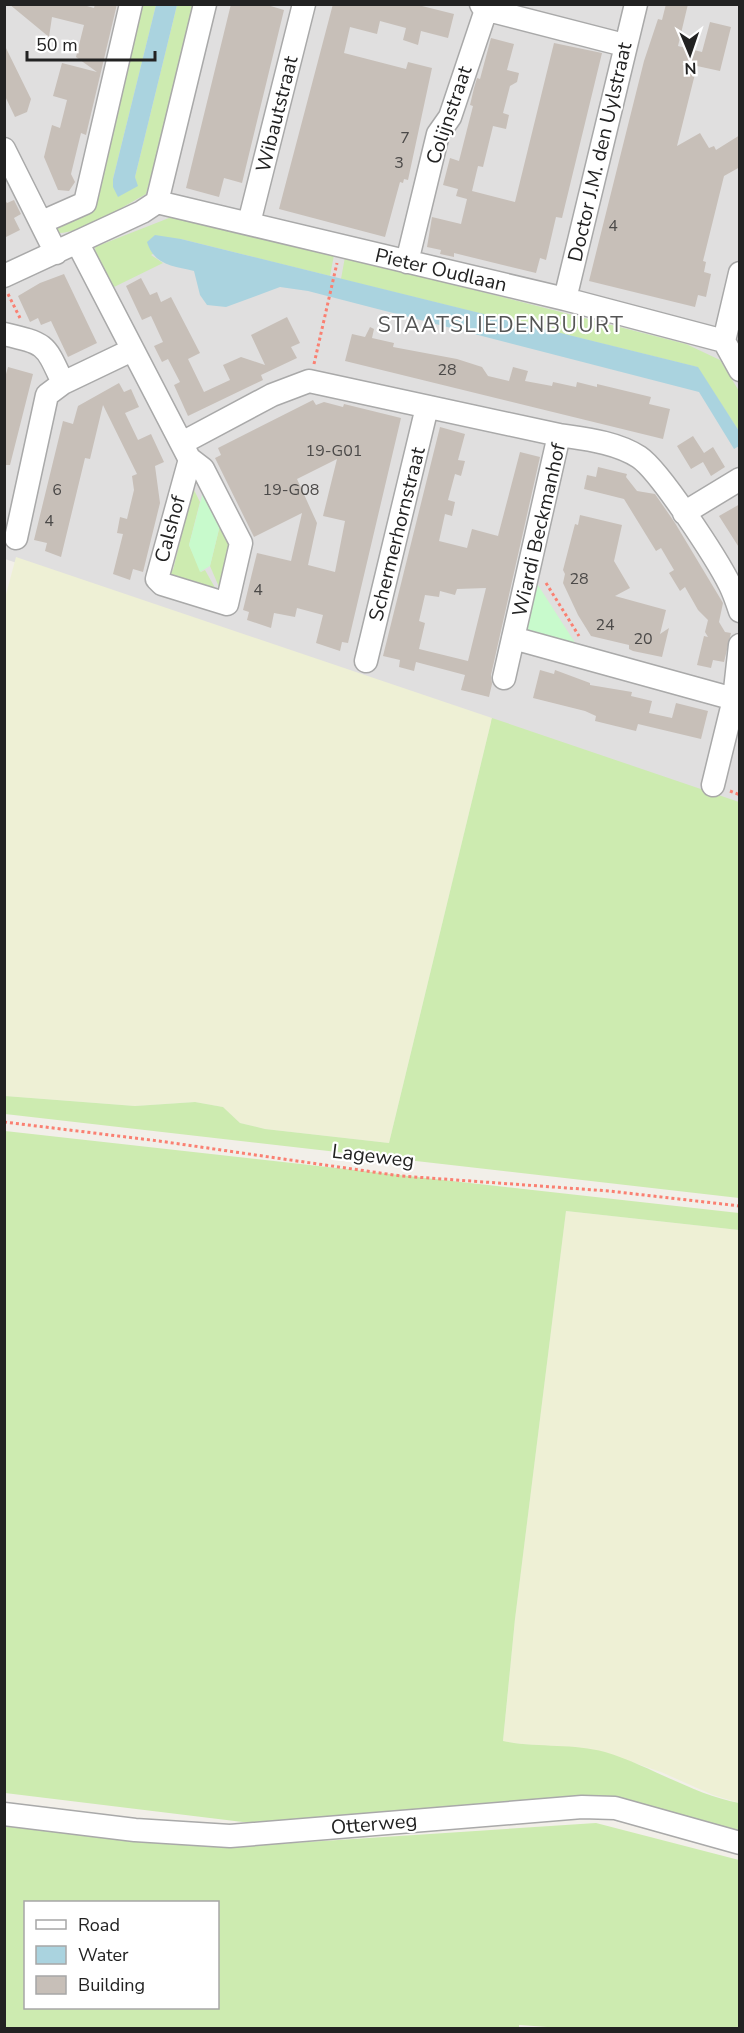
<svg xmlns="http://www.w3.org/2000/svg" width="744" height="2033" font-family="'Nunito Sans',sans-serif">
<rect width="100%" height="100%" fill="#f2efe9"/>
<path fill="#e0dfdf" d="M5 5H739V806L5 559Z"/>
<path fill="#eef0d5" d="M16 557 492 718 389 1143 265 1129 240 1123 223 1107 195 1102 135 1106 5 1096 4 602Z
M566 1211 739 1230V1803L713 1795 661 1772 602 1752 503 1742 515 1619Z"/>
<path fill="#cdebb0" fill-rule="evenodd" d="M142 5H156L113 179 137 186 135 177 177 5H197L146 194C124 206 82 234 57 233L53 224 95 204Z
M169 218H184L334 255 330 276 181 239 151 255 163 263 110 289 96 260 95 247Z
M345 257 686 344 720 360 739 391V431L697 367 341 279Z
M190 482 200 502 189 545 201 572 205 570 218 593 170 580 168 569 173 570 186 517 182 512Z
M220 525 229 546 224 565 228 580 222 594 210 566Z
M492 718 739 802V1198L5 1114V1096L135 1106 195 1102 223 1107 240 1123 265 1129 389 1143Z
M5 1131 739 1213V1230L566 1211 515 1619 503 1741C536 1748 573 1743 605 1752 651 1766 692 1794 739 1803V1834L654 1811 251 1823 5 1793Z
M5 1822 212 1845 247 1846 596 1823 739 1860V2028H562L519 2025V2028H5ZM26 1902H218V2008H26Z"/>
<path fill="#c8facc" d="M203 492 220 525 210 566 200 572 189 545Z
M536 582 581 652 524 635Z"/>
<path fill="#aad3df" d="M156 5H177L135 177 138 186 118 197 113 187V179Z
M155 235 181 239 698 367 739 431V446L734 449 699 392 308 291 280 287 226 307 207 305 200 295 194 271C173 266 154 265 147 242Z"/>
<path fill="#c7bfb8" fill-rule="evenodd" d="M9 4H80L94 8 95 4H117L86 135 81 133 71 174 75 182 69 191 58 190 44 157 52 125 60 128 67 100 53 96 62 63 97 72 76 57 84 25 52 17 49 37Z
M231 4H264L284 10 242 183 224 178 219 197 186 188Z
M333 4H414L454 14 448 38 421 31 418 45 403 40 406 28 380 21 377 34 350 27 344 53 406 69 408 62 432 68 408 180 404 179 403 183 400 182 385 237 279 209Z
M666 4H688L678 46 702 52 710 22 731 27 720 71 697 66 677 146 700 133 709 148 714 146 716 150 740 135V167L724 176 703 261 706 262 704 272 711 274 706 297 698 295 695 307 589 281 644 61 658 19 662 20Z
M491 38 514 44 507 70 519 73 517 82 510 86 503 113 509 115 506 129 493 126 483 167 478 166 472 191 515 202 554 43 602 53 562 218 556 217 546 260 540 258 536 273 454 253V257L440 254 441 250 427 247 432 217 461 224 467 199 456 196 458 189 443 185 450 158 459 161 473 106 470 105 474 88 477 78 480 79Z
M4 44 31 99 27 112 15 117 4 94Z
M4 199 7 203 14 200 21 214 14 218 20 230 4 238Z
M64 274 97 343 68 357 51 321 41 325 38 318 30 322 18 296 40 283Z
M141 278 150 295 157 292 161 302 171 297 200 353 188 359 204 392 230 380 223 365 241 357 265 365 251 335 287 317 300 343 291 347 297 358 261 375 263 380 188 416 174 385 180 382 168 359 162 362 154 346 163 342 151 316 142 320 126 286Z
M370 327 374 329 372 338 394 343 393 347 457 359 482 367 488 376 509 381 513 367 528 371 525 381 552 386 553 382 576 387 577 382 597 387V384L651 397 649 404 670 409 663 439 345 361 352 334 365 337Z
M8 367 33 374 10 465H4V381Z
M119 383 124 392 131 389 139 407 125 413 138 440 151 434 164 462 155 466 160 503 143 572 133 569 130 580 113 574 123 534 117 533 120 517 127 519 134 490 132 476 137 474 103 405 90 459 85 458 61 557 45 551 47 543 34 540 63 421 73 424 78 406Z
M313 400 316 405 324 402 343 407 344 404 401 418 348 643 342 642 340 651 316 643 323 615 297 608 295 617 274 613 271 628 247 620 249 612 243 610 257 553 291 561 302 513 254 537 215 458 221 455 218 448ZM337 459 323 516 345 521 335 572 308 565 317 523 297 479Z
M440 427 465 434 458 460 465 461 461 476 455 474 448 500 455 502 452 516 445 514 439 541 467 548 472 529 498 536 520 452 540 457 491 675 492 684 489 697 461 690 465 675 416 662 414 671 399 667 400 660 383 656ZM486 588 468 661 419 649 425 623 419 621 425 595 439 597 440 591 455 595 457 589Z
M693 436 704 453 713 447 725 467 711 476 703 462 691 469 677 446Z
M598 467 627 474 626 477 637 491 655 494 675 523 723 603 719 622 725 632 731 633 724 662 713 660 711 668 697 665 704 636 708 637 705 632 708 620 698 610 685 587 680 591 669 573 674 570 661 548 656 551 624 499 584 489 587 475 596 477Z
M740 504V549L719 516Z
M580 515 622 525 614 561 630 588 615 596 666 610 660 634 669 628 662 657 633 651 629 649V645L591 636 578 615 563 583 565 574 563 570 575 524 578 525Z
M540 670 554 674 555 670 590 683V685L632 692 631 696 652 701 649 713 672 718 676 703 708 711 701 739 638 724 636 731 595 721 596 716 585 711 533 698Z"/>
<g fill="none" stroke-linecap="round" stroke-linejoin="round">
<g stroke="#a9a9a9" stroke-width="25">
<path id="minor" d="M481 4 484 9 624 45
M4 149 56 253
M157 202 565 299 724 341
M42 222 85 203 131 4
M249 223 304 4
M77 242 188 456
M407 262 438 134 450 117 488 4
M740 273 724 341 740 370
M4 276 142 212 157 202 205 4
M565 299 636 4
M4 334C47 344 45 344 63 383
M182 443 272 395 309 381 559 435
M190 459 203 469 241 543 227 604 162 584 157 579Z
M684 513 740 479
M16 538 47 395 63 383 132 350
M513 638 734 699
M366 661 427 407
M504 678 559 435C585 439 616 442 639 457 660 471 717 559 730 585 734 593 737 602 740 611
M713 785 734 699 740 645
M4 1814 135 1830 230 1836 582 1807 615 1808 740 1843"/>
</g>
<path stroke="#fa8072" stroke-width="3" stroke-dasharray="3 3" stroke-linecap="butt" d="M8 294 20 318
M314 364 337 263
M546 583 579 636
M730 791 740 795
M4 1122 159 1141 401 1176 609 1191 740 1206"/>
<use href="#minor" stroke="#fff" stroke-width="22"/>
</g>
<g text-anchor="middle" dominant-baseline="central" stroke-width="4.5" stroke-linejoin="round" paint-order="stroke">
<g font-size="16" fill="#4b4948">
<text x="405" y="138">7</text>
<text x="399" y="163">3</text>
<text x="613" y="226">4</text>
<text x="447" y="370">28</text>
<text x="334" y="451">19-G01</text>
<text x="57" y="490">6</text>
<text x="291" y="490">19-G08</text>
<text x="49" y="521">4</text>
<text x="579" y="579">28</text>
<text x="258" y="590">4</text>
<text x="605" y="625">24</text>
<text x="643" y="639">20</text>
</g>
<g font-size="20" fill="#222" stroke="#fff">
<text transform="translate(277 114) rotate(-76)">Wibautstraat</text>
<text transform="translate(449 115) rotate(-71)">Colijnstraat</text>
<text transform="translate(600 152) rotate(-77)">Doctor J.M. den Uylstraat</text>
<text transform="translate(441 270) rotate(13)">Pieter Oudlaan</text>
<text transform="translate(170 529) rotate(-75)">Calshof</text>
<text transform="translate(539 530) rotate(-77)">Wiardi Beckmanhof</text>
<text transform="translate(397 534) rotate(-76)">Schermerhornstraat</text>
<text transform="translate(373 1156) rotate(7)">Lageweg</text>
<text transform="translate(374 1824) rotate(-5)">Otterweg</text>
</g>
<g font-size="21" letter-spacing="1.5" fill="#555" stroke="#fff">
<text x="501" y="325">STAATSLIEDENBUURT</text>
</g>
</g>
<rect width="744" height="2033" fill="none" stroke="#222222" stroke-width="12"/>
<rect x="24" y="1901" width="195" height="108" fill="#ffffff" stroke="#a7a7a7" stroke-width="1.5"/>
<rect x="36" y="1920" width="30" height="9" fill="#ffffff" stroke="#a7a7a7" stroke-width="1.5"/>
<text x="78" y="1931" font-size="18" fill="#222222">Road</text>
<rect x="36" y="1946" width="30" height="18" fill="#aad3df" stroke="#a7a7a7" stroke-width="1.5"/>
<text x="78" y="1961" font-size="18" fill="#222222">Water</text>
<rect x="36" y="1976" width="30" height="18" fill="#c7bfb8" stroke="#a7a7a7" stroke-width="1.5"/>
<text x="78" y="1991" font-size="18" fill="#222222">Building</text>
<g transform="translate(690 54) rotate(178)" stroke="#ffffff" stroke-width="4.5" paint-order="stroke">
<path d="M0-4.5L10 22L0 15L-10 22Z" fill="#222222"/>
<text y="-9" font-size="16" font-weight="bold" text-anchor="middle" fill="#222222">N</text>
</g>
<path d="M27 51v9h128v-9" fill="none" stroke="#222222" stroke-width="3"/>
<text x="36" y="51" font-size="18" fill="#222222" stroke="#ffffff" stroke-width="4.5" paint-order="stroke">50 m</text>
</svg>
